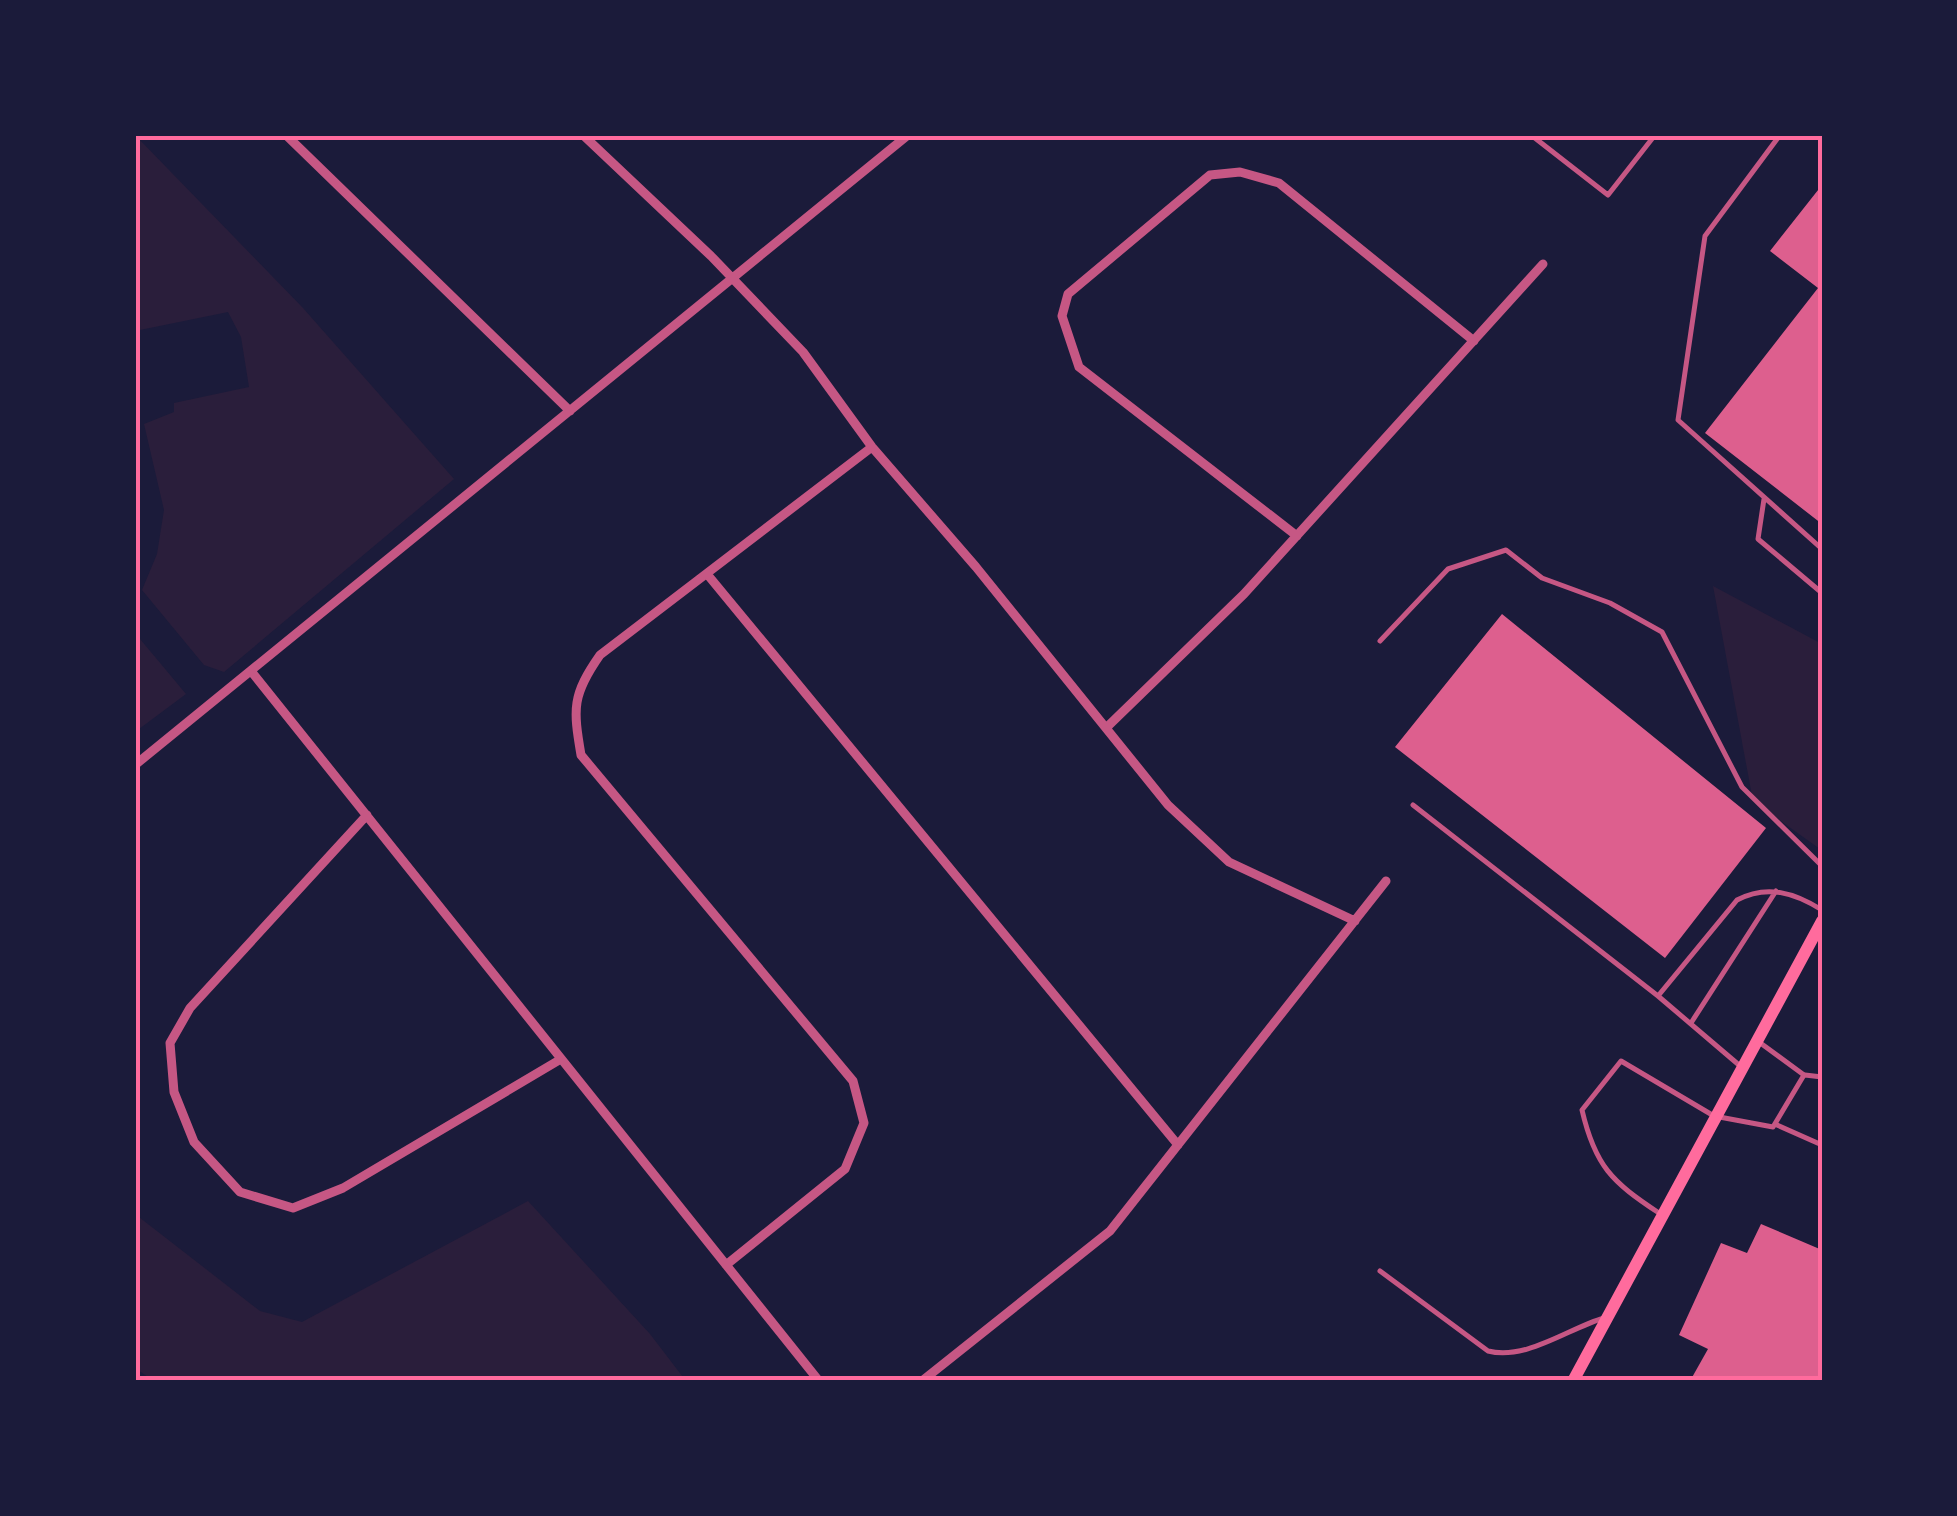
<svg xmlns="http://www.w3.org/2000/svg" width="1957" height="1516" font-family="'Source Sans 3',sans-serif">
<rect width="100%" height="100%" fill="#1b1b3a"/>
<path fill="#2a1e3b" d="M135 135 303 308 454 479 224 672 204 665 142 590 157 554 164 510 144 424 174 412V403L249 387 241 337 228 312 135 331Z
M1713 586 1822 644 1820 849 1753 801Z
M135 633 186 694 135 732Z
M528 1201 650 1334 686 1381H154L135 1368V1214L260 1311 302 1322Z"/>
<path fill="#dd5f8e" d="M1822 185V524L1705 433 1818 288 1770 251Z
M1502 614 1766 828 1665 958 1395 747Z
M1761 1224 1822 1250V1381H1690L1708 1349 1679 1335 1721 1243 1747 1253Z"/>
<g fill="none" stroke-linecap="round" stroke-linejoin="round">
<path stroke="#c65784" stroke-width="5" d="M1531 135 1608 195 1655 135
M1780 135 1705 236 1678 420 1822 549
M1764 499 1758 539 1822 593
M1380 641 1448 569 1506 550 1542 578 1610 603 1662 632 1742 787 1822 866
M1413 805 1658 996
M1691 1023 1776 891
M1739 1065 1658 996 1737 900C1767 884 1795 893 1822 910
M1805 1075 1822 1077
M1777 1125 1822 1145
M1659 1213C1612 1182 1595 1166 1582 1110L1621 1061 1714 1116 1773 1127 1804 1075 1759 1042
M1380 1271 1488 1351C1526 1361 1569 1328 1604 1318"/>
<path stroke="#c65784" stroke-width="9" d="M286 135 570 411
M583 135 711 256 803 352 872 447 976 567 1168 805 1229 862 1355 921
M1297 536 1079 367 1062 316 1068 294 1210 175 1240 172 1279 183 1474 341
M707 574 1178 1145
M251 671 819 1381
M1106 728 1244 594 1543 264
M135 765 908 135
M367 815 190 1008 170 1043 174 1092 194 1142 240 1192 293 1208 343 1188 561 1059
M726 1265 845 1169 864 1123 853 1081 581 755C573 708 572 695 600 655L872 447
M922 1381 1110 1231 1386 881"/>
<path stroke="#ff6b9d" stroke-width="12" d="M1573 1381 1822 921"/>
</g>
<rect width="1957" height="1516" fill="none" stroke="#1b1b3a" stroke-width="275"/>
<rect x="138" y="138" width="1682" height="1240" fill="none" stroke="#ff6b9d" stroke-width="4"/>
</svg>
